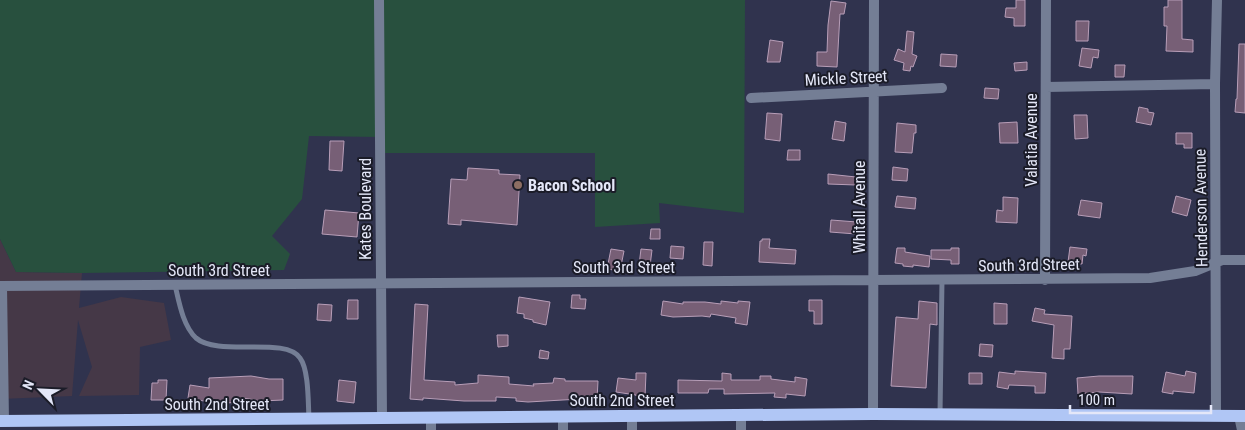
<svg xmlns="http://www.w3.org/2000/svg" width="1245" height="430" font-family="'Roboto Condensed',sans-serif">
<rect width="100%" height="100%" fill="#30334e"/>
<path fill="#453847" d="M0 239 16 272 82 273 79 308 121 297 164 303 171 340 140 347 139 395 79 396 92 367 78 320 72 396 0 399Z"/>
<path fill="#28503e" d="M0 0H745L744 213 659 203 660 223 595 227V153H380V137L309 136 302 199 272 236 290 254 284 270 82 273 16 272 0 239Z"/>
<path fill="#775f76" stroke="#b89eb8" d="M1016 0H1025V26H1014V18L1005 17 1006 8H1016Z
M1168 0H1182V39L1193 40V52L1166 51 1167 26H1164V7H1168Z
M831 1 846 3 844 14H840L837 67 817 66V52H827L828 25Z
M1076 21H1089L1088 41H1076Z
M907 31 914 32 912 54 917 56 913 67 911 66 910 71 903 70 904 63 894 60 898 49 905 52Z
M770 40 783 42 780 62H767Z
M1239 44H1245V113L1235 112 1236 99H1237Z
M1082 48 1099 50 1098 58 1093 57 1091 68 1079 66Z
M941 54 957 55 956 67 940 66Z
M1027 62V70L1015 71 1014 63Z
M1115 65H1125L1124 77H1115Z
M985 88 999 89 998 99 984 98Z
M1139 107 1148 109V112L1154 113 1151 125 1136 122Z
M767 113 782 114 780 141 765 139Z
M1074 115H1087L1088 138 1075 139Z
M835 121 846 123 844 141 832 139Z
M1017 122 1018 143H1000L999 123Z
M897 123 916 125V133H914L912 153 895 152Z
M1176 133H1192V148H1184V144H1176Z
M330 141H344L342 171 329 170Z
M788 150H800V160H787Z
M893 167 908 169 907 181 892 180Z
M468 168 499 170V174L520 175 517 225 461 220V225L448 224 451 179 467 180Z
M828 174 856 177V185L828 184Z
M897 196 916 198 915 209 895 207Z
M1176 196 1191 200 1187 216 1172 212Z
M1003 197 1018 198 1017 223 996 222 997 210 1003 211Z
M1081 200 1102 203 1100 218 1078 215Z
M325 210 359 213 357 237 322 234Z
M831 220 857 222 856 234 830 232Z
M651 229H660V239H650Z
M762 239H770L769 248 796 250 795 264 759 262 760 241H762Z
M704 242H713L712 266 703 265Z
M671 246 684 247 683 259 670 258Z
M1070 247 1087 249 1086 256 1083 255 1082 264 1068 262Z
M897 248H905V252L930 256 929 267 913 265V267L903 266V264L895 263Z
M951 248H959V264H951V260L931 259V250H951Z
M611 249 624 251 620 271 607 269Z
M641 249 652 250 650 266 639 265Z
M572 295H580V299H586L585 309 571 308Z
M519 297 550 302 546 325 533 322V320L524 318V314L517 313Z
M348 300H358V319H347Z
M809 300H822V324H814V311H809Z
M663 301 683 304V302H705L721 304V301L738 303V301L750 302 747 325 735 323 736 318 711 314 710 317 702 316 673 317 661 315Z
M919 301 937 303V325L930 324 926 388 891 386 896 317 918 319Z
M994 303 1007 304V324H994Z
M318 304 332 305 331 321 317 320Z
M415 304 428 305 424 380 455 382V385L478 383V375L509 377V384L534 386 533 384 553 383 554 378 565 379V381H598L597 400 580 399 528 402 516 401V398L496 397V401H464L423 398V400L410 399Z
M1035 308 1045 310 1044 314 1072 316 1070 349H1064V359L1052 358 1054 325 1032 321Z
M497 335H508V346L498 347Z
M980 344 993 345 992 357 979 356Z
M540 350 549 352 548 359 539 358Z
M1015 371 1046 373 1045 393H1035V386L1009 385 1008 389 997 387 999 372 1015 374Z
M1186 371 1196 373 1194 393 1173 391V394L1162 392 1166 372 1185 376Z
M636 373H646L645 397 636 396V395L616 392 618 378 636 380Z
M722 373 731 374V380H760V376H771V379L795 382V377L807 379 805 396 786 394V398L774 397 775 393 724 394V389H709L708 393H678V380L722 381Z
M969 373H982V384H969Z
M251 376 269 379H283V400L261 401 243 398V402L209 404V402L188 398 190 385 209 388V378Z
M1099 376H1133L1132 394 1099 392 1078 394 1077 378Z
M158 380H167L166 400H151L152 383H158Z
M339 380 356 382 354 403 337 401Z"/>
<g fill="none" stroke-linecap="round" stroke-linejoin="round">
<path stroke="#747e95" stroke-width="5" d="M175 285C179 302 183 326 196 338 218 357 286 336 300 358 309 370 308 403 309 418
M940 414 942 280"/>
<path stroke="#747e95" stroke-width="10" d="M379 0 382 418
M1046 87 1215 84
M751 98 942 88
M1045 280 1046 0
M0 286 1150 278 1195 271 1222 260H1245
M2 286 4 421
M873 414 874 0
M563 416V430
M632 416V430
M1216 416 1215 84 1217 0
M1239 416 1242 430
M431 418V430
M741 430V415"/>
<path stroke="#b0c6f5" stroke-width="12" d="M0 421 873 414 1245 416"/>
</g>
<circle fill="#8d6e63" stroke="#1b1c28" stroke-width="2" cx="518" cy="185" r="5"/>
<g text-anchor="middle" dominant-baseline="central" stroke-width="4" stroke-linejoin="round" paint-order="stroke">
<g font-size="16" fill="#e4e7f8" stroke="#1b1c28">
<text transform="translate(846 78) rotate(-3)">Mickle Street</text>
<text transform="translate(1031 140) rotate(-90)">Valatia Avenue</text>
<text transform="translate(859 207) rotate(-90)">Whitall Avenue</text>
<text transform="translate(1201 208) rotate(-91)">Henderson Avenue</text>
<text transform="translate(365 209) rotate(-90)">Kates Boulevard</text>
<text transform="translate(1029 265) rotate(-1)">South 3rd Street</text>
<text x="624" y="267">South 3rd Street</text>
<text x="219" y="270">South 3rd Street</text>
<text x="622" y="400">South 2nd Street</text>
<text x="217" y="404">South 2nd Street</text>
</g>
<g font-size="16" font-weight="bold" fill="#e4e7f8" stroke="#1b1c28" text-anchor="start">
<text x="528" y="185">Bacon School</text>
</g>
</g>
<g transform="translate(40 390) rotate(294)" stroke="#1b1c28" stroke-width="4" paint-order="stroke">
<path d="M0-4L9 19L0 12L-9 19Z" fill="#e4e7f8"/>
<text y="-8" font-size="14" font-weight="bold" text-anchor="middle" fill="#e4e7f8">N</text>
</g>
<path d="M1070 405v8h141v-8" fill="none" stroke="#e4e7f8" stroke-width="2.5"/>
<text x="1078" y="405" font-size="15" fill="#e4e7f8" stroke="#1b1c28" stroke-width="4" paint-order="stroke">100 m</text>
</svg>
